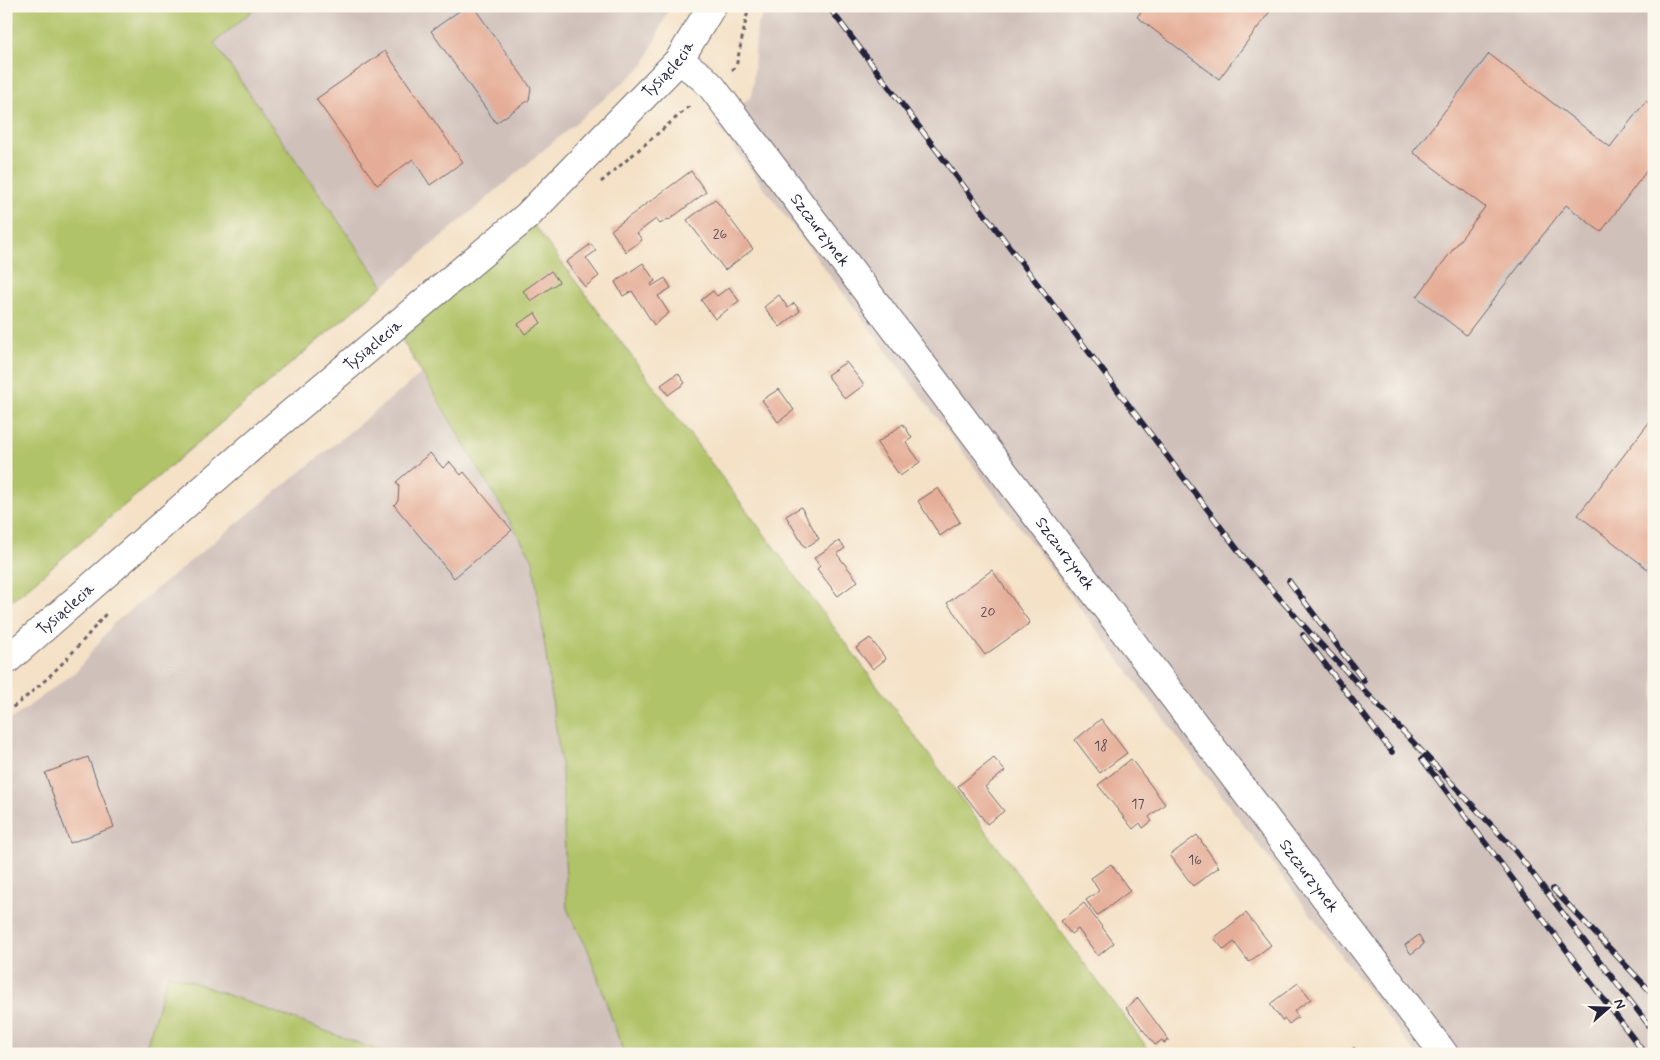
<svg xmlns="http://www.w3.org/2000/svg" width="1660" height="1060" font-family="Mynerve,sans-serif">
<rect width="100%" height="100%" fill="#fbf7ec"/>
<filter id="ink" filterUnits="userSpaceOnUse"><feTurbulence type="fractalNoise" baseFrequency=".02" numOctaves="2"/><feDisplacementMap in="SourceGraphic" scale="10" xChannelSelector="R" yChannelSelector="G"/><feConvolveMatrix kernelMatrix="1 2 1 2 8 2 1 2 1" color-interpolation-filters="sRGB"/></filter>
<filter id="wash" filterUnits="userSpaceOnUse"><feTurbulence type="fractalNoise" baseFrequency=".0096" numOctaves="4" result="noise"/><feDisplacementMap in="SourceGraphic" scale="20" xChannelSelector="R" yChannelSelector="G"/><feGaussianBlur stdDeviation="1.12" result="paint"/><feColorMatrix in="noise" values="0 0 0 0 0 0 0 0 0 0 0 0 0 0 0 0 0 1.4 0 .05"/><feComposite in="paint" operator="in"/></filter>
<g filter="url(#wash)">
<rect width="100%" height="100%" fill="#f4e1c6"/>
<path fill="#cfc0ba" d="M6 6H670L644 65 6 606Z
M767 6H1654V1054H1416L716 124 752 96 757 27Z
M421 374 533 560 562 772 567 909 588 950 624 1054H388L168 973 144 1054H6V723L77 671 113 624Z"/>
<path fill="#b1c367" stroke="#6a7251" d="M6 6H258L214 43 383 285 6 606Z
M527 216 1152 1054H624L588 950 567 909 562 772 533 560 395 328Z
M168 973 388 1054H144Z"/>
<g id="blocks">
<path fill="#e5ad97" d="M466 6H473L531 88 529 100 496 123 431 31Z
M1145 6H1274L1219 79 1137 17Z
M385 51 463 162 430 185 413 159 377 185 316 99Z
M1489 54 1610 147 1646 101 1654 107V161L1601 232 1566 205 1466 335 1417 297 1485 207 1413 152Z
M691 171 706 192 669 220 668 219 660 224 656 219 637 233 642 240 626 252 611 230Z
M715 199 753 249 725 270 687 220Z
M591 244 596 251 586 258 599 276 585 287 566 262Z
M643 263 655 281 651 284 652 286 665 278 671 288 658 296 669 313 654 325 632 291 623 296 615 282Z
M551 271 559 282 531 301 523 291Z
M729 287 739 301 715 319 701 300 713 291 717 296Z
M779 295 788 308 794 303 800 311 780 327 764 307Z
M535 313 541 323 525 334 518 324Z
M846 362 864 385 845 399 827 375Z
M678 373 685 383 668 395 661 385Z
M779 389 794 410 778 422 762 400Z
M1654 416V574L1578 515Z
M903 424 912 438 906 442 920 462 900 476 877 443Z
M430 453 443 468 450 462 461 475 464 472 512 530 454 578 394 505 398 501 399 486 396 482Z
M938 488 960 522 940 536 918 501Z
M801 507 819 539 805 548 786 516Z
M839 541 845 548 837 554 858 581 838 596 817 569 820 566 814 558Z
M992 570 1030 623 985 655 947 603Z
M870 638 886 659 873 669 856 648Z
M1101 719 1127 753 1100 773 1075 740Z
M88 757 114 827 70 843 45 773Z
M994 758 1005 771 985 787 1004 811 987 824 958 786Z
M1131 759 1165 804 1149 817 1152 821 1143 828 1140 823 1133 829 1098 785Z
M1197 835 1219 867 1193 886 1170 855Z
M1111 864 1130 891 1097 916 1086 900 1099 891 1091 878Z
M1084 903 1114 943 1098 956 1078 929 1071 934 1061 921Z
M1246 913 1271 945 1249 962 1234 942 1224 950 1214 938Z
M1419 935 1424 944 1411 954 1405 945Z
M1298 983 1311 999 1294 1011 1298 1017 1289 1024 1285 1019 1282 1021 1270 1004Z
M1138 998 1169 1040 1164 1043 1162 1040 1155 1045 1126 1008Z
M1354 1047 1360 1054H1346Z"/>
</g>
</g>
<g filter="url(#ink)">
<use href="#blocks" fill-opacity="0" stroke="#6c656c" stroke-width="1"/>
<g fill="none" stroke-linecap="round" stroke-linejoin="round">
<g stroke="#6c656c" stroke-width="30">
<g id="minor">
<path id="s1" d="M679 60 702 77 712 87 1444 1054"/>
</g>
</g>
<g stroke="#6c656c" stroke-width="30">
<g id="major">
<path id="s2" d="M6 661 271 430 527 216 679 60 712 6"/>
</g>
</g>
<path stroke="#6c656c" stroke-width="3" stroke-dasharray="4 4" stroke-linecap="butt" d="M732 70 736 67 747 15 751 6
M601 182 691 105
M6 712C46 684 77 649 108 611"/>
<use href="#minor" stroke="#fff" stroke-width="28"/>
<use href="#major" stroke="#fff" stroke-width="28"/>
<g stroke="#22223b" stroke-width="5.5">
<path id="rail" d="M828 6 1244 558 1313 636 1513 848 1654 1032
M1289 581 1364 681
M1303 635 1392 752
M1422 759 1645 1054
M1553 889 1654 995"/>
</g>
<use href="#rail" stroke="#fbf7ec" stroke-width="4" stroke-dasharray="11" stroke-linecap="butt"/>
</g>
</g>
<g text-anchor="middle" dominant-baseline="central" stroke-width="5" stroke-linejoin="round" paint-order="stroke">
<g font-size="14" fill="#534552">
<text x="720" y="234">26</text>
<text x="988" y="612">20</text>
<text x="1101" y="746">18</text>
<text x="1138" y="804">17</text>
<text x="1195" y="860">16</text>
</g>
<g font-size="16" fill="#22223b" stroke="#fbf7ec">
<text stroke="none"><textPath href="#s2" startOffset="889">Tysiąclecia</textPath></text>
<text stroke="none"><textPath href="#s1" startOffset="222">Szczurzynek</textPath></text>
<text stroke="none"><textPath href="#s2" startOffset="484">Tysiąclecia</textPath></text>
<text stroke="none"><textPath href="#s1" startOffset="628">Szczurzynek</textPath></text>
<text stroke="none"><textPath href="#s2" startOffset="79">Tysiąclecia</textPath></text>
<text stroke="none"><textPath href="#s1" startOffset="1032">Szczurzynek</textPath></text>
</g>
</g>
<rect width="1660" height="1060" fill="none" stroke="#fbf7ec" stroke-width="25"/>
<g transform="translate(1608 1008) rotate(70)" stroke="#fbf7ec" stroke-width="4" paint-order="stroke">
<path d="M0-4L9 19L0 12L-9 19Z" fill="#22223b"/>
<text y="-8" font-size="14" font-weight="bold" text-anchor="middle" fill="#22223b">N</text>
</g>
</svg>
